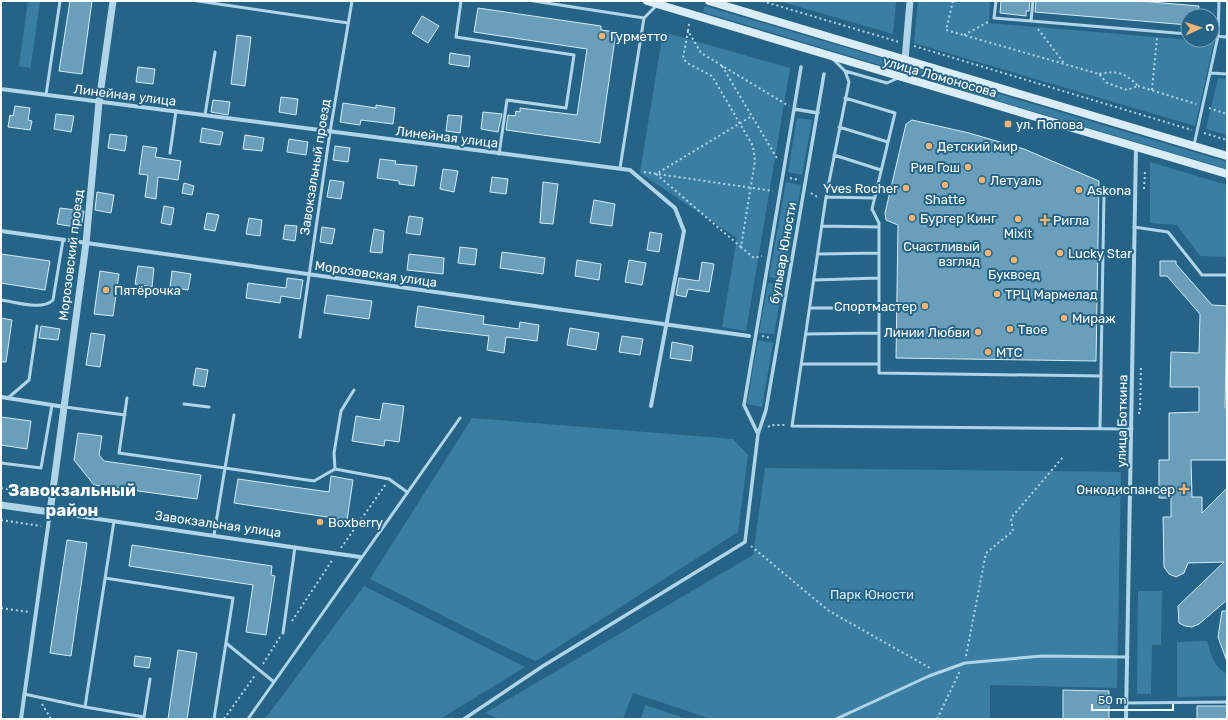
<svg xmlns="http://www.w3.org/2000/svg" width="1228" height="720" font-family="Rubik,sans-serif">
<rect width="100%" height="100%" fill="#256486"/>
<path fill="#3a7fa3" d="M28 1H40L30 72V68L19 66Z
M779 1H896L893 34Z
M918 1H990L989 23 1214 42 1195 126 914 43Z
M705 6 932 73 930 80 703 12Z
M663 32 790 68 746 331 722 327 737 238 640 173Z
M936 75 1227 162V169L934 82Z
M1218 78 1227 79V135L1206 129Z
M797 118 812 120 802 175 788 172Z
M1150 162 1227 185V257L1200 256 1177 225 1150 223Z
M786 182 801 185 784 280 769 277Z
M768 283 783 285 774 334 759 333Z
M758 340 773 343 762 407 747 404Z
M472 418 733 439 748 455 738 532 536 661 509 649 370 579Z
M765 468 1121 472 1117 688 990 685V719H711L633 693 623 719H500L485 713 753 555Z
M364 586 525 667 440 719H265Z
M1138 591H1162L1161 645H1152L1151 694H1137Z
M1207 641C1211 655 1214 667 1227 674V696L1177 697V642Z
M645 705 687 719H641Z"/>
<path fill="#6a9fbb" stroke="#d4ebf7" d="M70 1H92L82 74 59 71Z
M1001 1H1030L1029 11H1026V16L1000 13Z
M1036 1H1139L1199 6 1198 16H1188V25L1035 12Z
M478 8 601 26V30L616 32 600 143 506 130 508 115 515 116 516 111 520 112V108L577 115 587 49 474 32Z
M422 16 439 26 428 43 412 33Z
M237 35 251 37 245 86 231 84Z
M450 53 470 56 469 67 449 64Z
M138 67 155 69 153 84 136 82Z
M281 97 298 99 296 115 279 112Z
M213 100 230 102 228 115 211 112Z
M343 103 376 108V105L395 108 393 124 361 120 360 125 340 122Z
M15 106 30 108 28 120 32 121 30 130 8 127 10 115 13 116Z
M483 112 502 114 498 132 481 129Z
M56 114 74 116 71 132 54 129Z
M448 115 462 116 460 133 446 131Z
M912 120 969 133 1024 149 1099 181 1096 361 896 358 898 225 886 220 885 213 906 124Z
M202 128 223 132 220 145 200 142Z
M110 134 127 136 125 151 108 148Z
M245 135 264 138 262 151 243 149Z
M289 139 308 142 306 155 287 152Z
M143 146 157 148 155 157 181 161 178 180 158 177 156 199 145 197 148 175 139 174Z
M335 146 350 148 348 162 333 160Z
M380 159 396 161 395 164 417 166 414 186 399 184V181L377 178Z
M443 169 458 171 454 192 440 189Z
M492 177 508 179 506 194 490 192Z
M330 180 344 182 341 199 327 197Z
M543 182 558 184 553 224 540 223Z
M184 183 194 186 192 195 182 193Z
M97 192 114 195 111 213 95 210Z
M594 200 615 204 612 226 590 223Z
M164 206 174 208 171 225 161 223Z
M60 208 84 211 81 228 57 224Z
M207 213 219 215 215 231 204 229Z
M409 216 423 218 420 235 406 233Z
M249 218 262 220 260 236 246 234Z
M285 225 297 226 295 241 283 239Z
M322 227 335 229 332 244 320 242Z
M374 229 384 231 382 253 370 252Z
M650 232 662 234 659 252 647 250Z
M460 247 477 249 475 265 458 263Z
M502 252 545 258 543 274 500 268Z
M1 254 50 261 45 290 1 283Z
M409 254 444 258 443 274 407 270Z
M577 260 601 264 599 280 575 276Z
M629 260 646 263 642 285 625 282Z
M1160 261H1176V264L1212 305 1227 306 1225 408H1227V460H1191L1192 497H1202V513L1227 488V600L1199 624 1192 627 1185 626 1179 623 1178 606 1224 562 1188 563 1184 573 1176 577 1169 574 1164 567 1163 517H1171V498H1159V460H1169V413L1199 412V387H1170L1171 352 1199 353 1200 314 1167 276H1160Z
M702 262 714 264 709 292 688 289 686 297 676 295 679 278 699 281Z
M138 266 154 268 152 287 135 284Z
M100 271 119 274 113 316 94 314Z
M172 271 191 274 188 290 170 287Z
M287 278 303 280 300 299 281 296 280 303 246 298 248 283 286 288Z
M327 295 372 301 369 319 324 313Z
M418 306 484 316 483 324 519 329 520 322 539 325 537 341 506 337 504 353 487 350 489 336 415 327Z
M1 318 12 320 6 362H1Z
M41 326 60 329 58 340 39 338Z
M570 328 599 333 596 350 567 345Z
M91 333 105 335 100 367 86 365Z
M622 336 643 339 640 355 619 352Z
M672 342 693 346 691 361 670 358Z
M196 368 208 370 205 387 193 385Z
M383 403 404 406 399 442 385 440 384 446 352 441 356 416 380 420Z
M1 417 31 421 27 449 1 445Z
M78 433 102 436 99 455 104 461 201 475 197 499 94 485 74 460Z
M331 476 353 480 347 520 234 503 238 479 329 492Z
M67 540 87 543 71 656 50 653Z
M132 545 272 566 271 575 275 576 266 635 246 632 253 585 129 566Z
M1222 611H1227L1226 659 1218 637Z
M178 650 197 653 187 719H168Z
M135 656 151 658 149 668 134 666Z
M1063 690 1109 691V719H1063Z
M1197 706H1227V719H1197Z"/>
<g fill="none" stroke-linecap="round" stroke-linejoin="round">
<path stroke="#b0d5e8" stroke-width="2" stroke-dasharray="2 3" stroke-linecap="butt" d="M762 1 899 42
M953 1 946 30 1099 74 1107 83 1127 90 1138 86C1126 73 1116 70 1099 74
M689 24 688 31 701 53 789 106
M1038 29 1064 63
M688 31 683 58 687 63 712 76 753 146 755 161 741 247 754 258 762 256
M964 35 988 22
M914 46 1192 130
M722 66 778 160
M1138 86 1196 104
M1152 90 1157 38
M1209 108 1227 114
M1204 133 1227 140
M644 172 773 191
M790 178 799 180
M1144 189 1145 170
M811 193 819 198
M741 247 656 174 752 116
M762 336 771 338
M1138 413H1140L1141 365
M768 427 771 425H785
M1 488 43 495
M1 520 41 526
M751 546 829 611 930 668
M341 548 386 484
M1 608 29 612
M292 621 333 559
M966 656 986 553 1013 531 1011 518 1063 457
M263 664 280 637
M42 704 51 719
M224 719 256 674
M937 719 960 671"/>
<path stroke="#b0d5e8" stroke-width="3" d="M198 1 348 23
M461 1 456 37 574 55 566 108 507 100 499 154
M534 1 644 18
M996 1 994 18 1031 21
M1033 1 1031 21 1188 34
M1212 36 1227 37
M832 58 845 71 887 83 898 78
M845 71 849 82 826 197 792 426 1132 429
M1211 73 1227 74
M46 95 60 1
M845 98 895 113 872 209 879 223V373L1101 376
M205 115 215 52
M839 127 888 142
M1194 145 1218 36 1219 1
M170 153 176 111
M834 155 881 170
M620 168 644 18 657 5
M826 197 875 198
M822 226 879 227
M1134 227 1168 232 1202 275H1227
M818 254 879 253
M814 280 879 278
M1 300C16 302 42 311 53 300L63 240
M810 308H879
M806 334 879 333
M300 337 330 132 352 1
M801 364H879
M354 390 341 411 334 453 335 469 389 479 407 492
M8 398 29 380 37 326
M127 398 119 453 225 468 214 535
M184 404 209 407
M65 407 125 415
M234 415 225 468 314 481 335 469
M1100 428 1104 194
M1 463 41 468 52 405
M105 578 233 598 214 719
M283 633 295 547
M226 643 274 682
M24 694 85 707 114 521
M1127 703 1227 702
M85 707 144 717 150 679
M248 719 460 418
M836 719 929 676 965 663 1042 656 1128 657"/>
<path stroke="#b0d5e8" stroke-width="3.5" d="M801 67 794 109 818 113
M758 434 766 410 824 74
M464 719 543 666 745 542 758 434 744 405 794 109"/>
<path stroke="#b0d5e8" stroke-width="4" d="M1 89 630 170 675 208 684 231 651 406
M1 231 749 336
M1 397 65 407
M21 719 50 512 360 557
M1126 719 1136 147"/>
<path stroke="#b0d5e8" stroke-width="7" d="M905 60 910 1
M1 505 50 512 86 243 99 102 113 1"/>
<path stroke="#daedf7" stroke-width="8" d="M647 1 1227 174
M709 1 1227 156"/>
</g>
<g fill="#f2b375" stroke="#256486" stroke-width="1.5">
<circle cx="602" cy="36" r="4"/>
<rect x="1004" y="120" width="8" height="8" rx="2"/>
<circle cx="929" cy="146" r="4"/>
<circle cx="968" cy="167" r="4"/>
<circle cx="982" cy="180" r="4"/>
<circle cx="945" cy="185" r="4"/>
<circle cx="906" cy="188" r="4"/>
<circle cx="1079" cy="190" r="4"/>
<circle cx="912" cy="218" r="4"/>
<circle cx="1018" cy="219" r="4"/>
<path d="M1043 214h4v4h4v4h-4v4h-4v-4h-4v-4h4z"/>
<circle cx="988" cy="253" r="4"/>
<circle cx="1060" cy="253" r="4"/>
<circle cx="1014" cy="260" r="4"/>
<circle cx="106" cy="290" r="4"/>
<circle cx="997" cy="294" r="4"/>
<circle cx="925" cy="306" r="4"/>
<circle cx="1064" cy="318" r="4"/>
<circle cx="1010" cy="329" r="4"/>
<circle cx="978" cy="332" r="4"/>
<circle cx="988" cy="352" r="4"/>
<path d="M1182 483h4v4h4v4h-4v4h-4v-4h-4v-4h4z"/>
<circle cx="320" cy="522" r="4"/>
</g>
<g text-anchor="middle" dominant-baseline="central" stroke-width="4" stroke-linejoin="round" paint-order="stroke">
<g font-size="13" fill="#fff" stroke="#256486" text-anchor="start">
<text x="610" y="36">Гурметто</text>
<text x="1016" y="124">ул. Попова</text>
<text x="937" y="146">Детский мир</text>
<text x="960" y="167" text-anchor="end">Рив Гош</text>
<text x="990" y="180">Летуаль</text>
<text x="898" y="188" text-anchor="end">Yves Rocher</text>
<text x="1087" y="190">Askona</text>
<text x="945" y="199" text-anchor="middle">Shatte</text>
<text x="920" y="218">Бургер Кинг</text>
<text x="1053" y="220">Ригла</text>
<text x="1018" y="233" text-anchor="middle">Mixit</text>
<text x="980" y="246" text-anchor="end">Счастливый<tspan x="980" dy="15">взгляд</tspan></text>
<text x="1068" y="253">Lucky Star</text>
<text x="1014" y="274" text-anchor="middle">Буквоед</text>
<text x="114" y="290">Пятёрочка</text>
<text x="1005" y="294">ТРЦ Мармелад</text>
<text x="917" y="306" text-anchor="end">Спортмастер</text>
<text x="1072" y="318">Мираж</text>
<text x="1018" y="329">Твое</text>
<text x="970" y="332" text-anchor="end">Линии Любви</text>
<text x="996" y="352">МТС</text>
<text x="1175" y="489" text-anchor="end">Онкодиспансер</text>
<text x="328" y="522">Boxberry</text>
</g>
<g font-size="13" fill="#fff" stroke="#256486">
<text transform="translate(940 77) rotate(16)">улица Ломоносова</text>
<text transform="translate(125 95) rotate(7)">Линейная улица</text>
<text transform="translate(447 137) rotate(7)">Линейная улица</text>
<text transform="translate(315 167) rotate(-81)">Завокзальный проезд</text>
<text transform="translate(783 253) rotate(-80)">бульвар Юности</text>
<text transform="translate(71 255) rotate(-83)">Морозовский проезд</text>
<text transform="translate(376 274) rotate(8)">Морозовская улица</text>
<text transform="translate(1122 421) rotate(-89)">улица Боткина</text>
<text transform="translate(218 524) rotate(8)">Завокзальная улица</text>
</g>
<g font-size="13" fill="#d4ebf7" stroke="#256486">
<text x="872" y="594">Парк Юности</text>
</g>
<g font-size="17" font-weight="bold" fill="#fff" stroke="#256486">
<text x="72" y="490">Завокзальный<tspan x="72" dy="20">район</tspan></text>
</g>
</g>
<rect width="1228" height="720" fill="none" stroke="#ffffff" stroke-width="4"/>
<g transform="translate(1200 28) rotate(87)"><circle r="19" fill="#256486" stroke="#7ca2b6"/>
<path d="M0-3L7 15L0 10L-7 15Z" fill="#f2b375"/>
<text y="-6" font-size="11" font-weight="bold" text-anchor="middle" fill="#ffffff">С</text>
</g>
<path d="M1092 704v6h81v-6" fill="none" stroke="#ffffff" stroke-width="2"/>
<text x="1098" y="704" font-size="12" fill="#ffffff" stroke="#256486" stroke-width="3" paint-order="stroke">50 m</text>
</svg>
